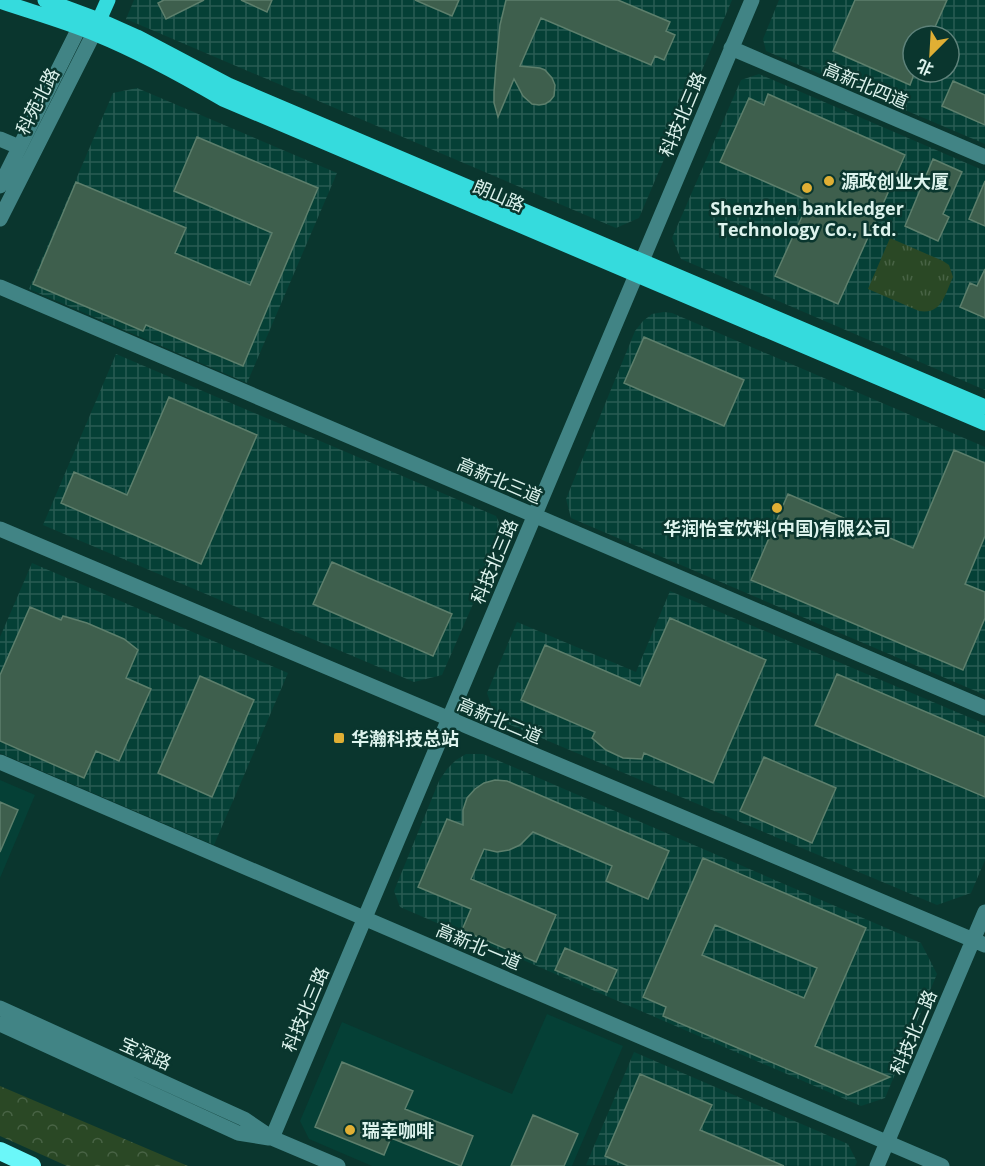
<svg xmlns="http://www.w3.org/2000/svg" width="985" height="1166" font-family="'Open Sans','Noto Sans SC',sans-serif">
<defs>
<pattern id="industrial-grid" width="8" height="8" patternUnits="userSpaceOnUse" patternTransform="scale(1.5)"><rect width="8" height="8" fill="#054036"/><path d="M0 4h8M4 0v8" fill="none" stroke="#295c53"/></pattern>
<pattern id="grass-tufts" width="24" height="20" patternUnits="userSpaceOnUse" patternTransform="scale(1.5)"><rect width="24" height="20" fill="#2a4825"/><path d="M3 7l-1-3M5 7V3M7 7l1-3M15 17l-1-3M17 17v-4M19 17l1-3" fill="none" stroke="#486345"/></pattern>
<pattern id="forest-crowns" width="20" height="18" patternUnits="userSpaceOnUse" patternTransform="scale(1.5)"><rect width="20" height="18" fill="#2a4825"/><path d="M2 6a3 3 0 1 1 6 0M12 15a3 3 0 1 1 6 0" fill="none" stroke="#486345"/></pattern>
</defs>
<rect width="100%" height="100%" fill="#0a362e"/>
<path fill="#054036" d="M0 780 35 795 0 878Z
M547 1014 623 1046 572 1166H372L309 1139 300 1121 342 1022 512 1094Z"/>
<path fill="url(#industrial-grid)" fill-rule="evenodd" d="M134 0H732L639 218 616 228 126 19Z
M779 0H985V144L766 51 763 39ZM913 36H949V72H913Z
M759 74 985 171V390L681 259 672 238 741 80Z
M137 88 337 173 247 383 29 289 113 93Z
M664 312 672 313 985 447V695L571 518 566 499 635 331 643 321 652 314Z
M116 354 496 516 504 533 442 675 414 682 43 525Z
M32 563 288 673 214 845 0 753V637Z
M670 591 985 724V860L971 893 937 905 496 719 487 693 517 622 636 672Z
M466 754H483L921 943 937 974 885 1098 861 1106 400 907 394 891 439 781 447 769 456 760Z
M634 1052 848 1144 857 1162 855 1166 586 1165Z"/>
<path fill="url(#grass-tufts)" d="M890 238 943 261 949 265 953 277C945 294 942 315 919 311L868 289Z"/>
<path fill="url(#forest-crowns)" d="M0 1086 188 1166H67L0 1136Z"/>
<path fill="#3e5f4d" stroke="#5d7f6c" stroke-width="1.5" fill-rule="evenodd" d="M164 0H204L166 19 158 3Z
M241 0H272L267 12Z
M415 0H459L452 16Z
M506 0H618L670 22 666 31 675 35 664 60 655 56 651 65 541 18 520 66 540 68 545 70 552 78 555 85 554 96 550 101 545 104 539 105 532 104 523 96 514 79 498 117 494 103V92L496 65 500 25Z
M855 0H947L931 36H913V77L910 85 833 51Z
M953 81 985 95V125L942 106Z
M768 94 905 155 838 304 775 276 809 201 720 162 749 98 764 105Z
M197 137 318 188 243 366 146 325 143 331 33 284 76 182 186 228 175 253 250 285 272 233 174 191Z
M933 159 962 172 943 214 949 217 938 241 905 226Z
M985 181V226L969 219Z
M985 269V318L960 307 970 283 977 286Z
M644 337 744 380 724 426 624 383Z
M169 397 257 435 201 564 61 503 74 472 127 495Z
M954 450 985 463V536L965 584 985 592V618L963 670 751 580 788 494 913 548Z
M332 562 452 614 433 656 313 604Z
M30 607 61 620 63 616 87 623 124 639 138 650 126 678 151 689 119 761 96 751 84 778 0 741V675Z
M670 618 766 660 713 783 644 753 642 759 623 758 606 750 592 738 595 732 521 700 545 645 640 686Z
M837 674 985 737V797L815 725Z
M200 676 254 700 212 797 158 773Z
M764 757 836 788 812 843 740 811Z
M495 780 507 781 669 851 648 899 606 881 612 866 533 832 520 845 509 850 497 852 484 849 471 879 556 915 536 962 462 930 471 909 418 887 447 819 463 825V810L467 798 475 789 484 783Z
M0 802 18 810 0 852Z
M703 858 866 928 815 1046 890 1077 848 1095 663 1016 666 1007 643 997ZM715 925 817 968 804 998 702 955Z
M565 948 617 970 607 992 555 970Z
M342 1062 413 1091 405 1109 473 1136 461 1166 391 1138 384 1155 315 1127Z
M640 1074 712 1105 700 1130 784 1166H628L605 1156Z
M533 1115 578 1134 564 1166H511Z"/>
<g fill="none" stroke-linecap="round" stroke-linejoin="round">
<path stroke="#418485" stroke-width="15" d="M731 48 985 157
M0 139 19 147
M0 186 79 28
M0 219 94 33
M0 287 985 708
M0 529 985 945
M0 762 942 1166
M0 1008 244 1119 272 1138 338 1166
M0 1024 238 1133 269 1138
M272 1138 752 0
M877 1166 985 912"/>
<path stroke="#35dbdd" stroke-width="15" d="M45 0 99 20 137 37 228 85 985 407
M0 1C32 12 65 21 96 34 140 52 182 75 223 99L985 423
M96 27 108 0"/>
<path stroke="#6bf7f9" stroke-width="18" d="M0 1151 32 1166"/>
</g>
<g fill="#e0af34" stroke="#0a362e" stroke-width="2">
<circle cx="829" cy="181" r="6"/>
<circle cx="807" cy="188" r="6"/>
<circle cx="777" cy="508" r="6"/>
<rect x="333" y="732" width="12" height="12" rx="3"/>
<circle cx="350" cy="1130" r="6"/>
</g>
<g text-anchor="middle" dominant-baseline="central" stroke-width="5" stroke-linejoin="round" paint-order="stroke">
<g font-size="18" fill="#ddf3ed" stroke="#0a362e">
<text transform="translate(866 85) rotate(23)">高新北四道</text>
<text transform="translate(37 101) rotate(-63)">科苑北路</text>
<text transform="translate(682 114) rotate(-67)">科技北三路</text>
<text transform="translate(499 195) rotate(23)">朗山路</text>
<text transform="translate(500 480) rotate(23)">高新北三道</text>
<text transform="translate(494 561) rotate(-67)">科技北三路</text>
<text transform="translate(500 720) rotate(23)">高新北二道</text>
<text transform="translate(479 946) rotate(23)">高新北一道</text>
<text transform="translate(305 1009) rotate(-67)">科技北三路</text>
<text transform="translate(913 1032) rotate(-67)">科技北二路</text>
<text transform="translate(146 1053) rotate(24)">宝深路</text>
</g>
<g font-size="18" font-weight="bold" fill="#ddf3ed" stroke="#0a362e" text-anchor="start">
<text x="841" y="181">源政创业大厦</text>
<text x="807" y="208" text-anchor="middle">Shenzhen bankledger<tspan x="807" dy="21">Technology Co., Ltd.</tspan></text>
<text x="777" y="528" text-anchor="middle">华润怡宝饮料(中国)有限公司</text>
<text x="351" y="738">华瀚科技总站</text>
<text x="362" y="1130">瑞幸咖啡</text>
</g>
</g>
<g transform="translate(931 54) rotate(204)"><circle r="28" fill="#0a362e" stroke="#5e827a" stroke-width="1.5"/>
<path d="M0-4.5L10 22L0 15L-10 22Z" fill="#e0af34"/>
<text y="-9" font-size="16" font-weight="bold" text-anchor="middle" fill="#ddf3ed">北</text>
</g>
</svg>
